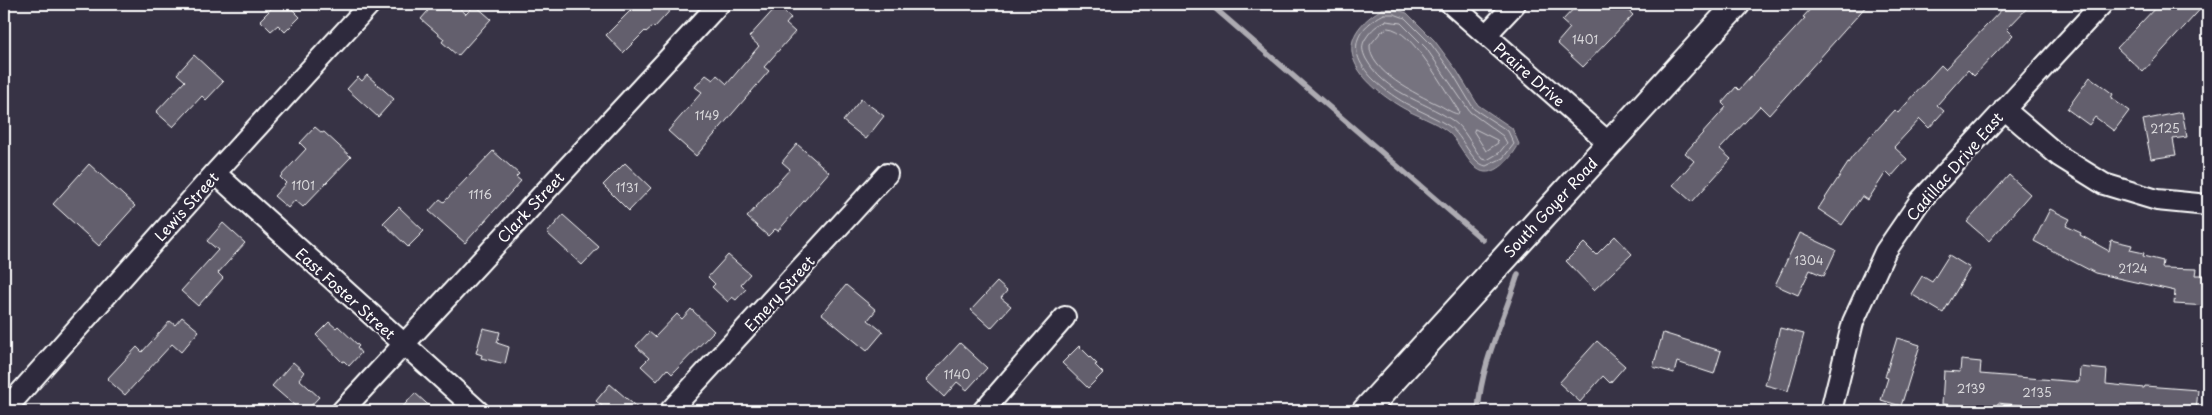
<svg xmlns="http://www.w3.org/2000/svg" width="2212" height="415" font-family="'Playpen Sans',sans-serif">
<rect width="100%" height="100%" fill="#373345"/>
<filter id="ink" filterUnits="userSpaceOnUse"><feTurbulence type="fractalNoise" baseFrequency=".02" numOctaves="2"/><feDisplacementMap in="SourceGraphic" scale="10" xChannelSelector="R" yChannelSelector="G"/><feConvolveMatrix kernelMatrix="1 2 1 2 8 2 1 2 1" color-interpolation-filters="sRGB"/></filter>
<g filter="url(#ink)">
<path fill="#76737f" stroke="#adabb2" d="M1382 9H1394L1407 13 1434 40 1457 71 1478 105 1512 128 1519 144C1513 155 1500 173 1485 172 1470 171 1460 141 1447 131 1434 121 1417 116 1403 108 1360 83 1324 43 1382 9Z"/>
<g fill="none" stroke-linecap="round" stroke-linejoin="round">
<path stroke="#c8c7cc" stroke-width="1" d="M1384 14H1394L1405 18 1431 44 1453 74 1474 109 1508 131 1514 144 1503 158 1486 166C1471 163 1464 137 1449 126 1435 117 1419 111 1405 103 1369 82 1328 43 1384 14Z
M1386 21 1401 23 1426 48 1470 112 1503 136 1507 143 1499 153 1487 160 1482 159C1471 145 1466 130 1452 120 1422 100 1385 93 1366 59 1362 51 1361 45 1366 38 1371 30 1378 24 1386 21Z
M1388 28C1413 29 1445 92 1459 111L1458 114C1451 113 1444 107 1437 104 1418 95 1368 71 1370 45L1381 32Z
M1475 129 1497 140 1498 143 1486 151 1474 132Z"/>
<path stroke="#adabb2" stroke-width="5.5" d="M1210 4 1483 240
M1478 411C1481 363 1504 319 1518 274"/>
</g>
<path fill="#635f6d" stroke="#fff" d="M276 4H287L300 17 285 32 278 25 271 31 260 20Z
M434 4H455L466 14 475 5 491 19 458 56 442 42 444 39 421 19Z
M637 4H676L654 28 653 26 646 32 645 31 623 53 606 35Z
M1578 4H1621L1633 15 1583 67 1557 43 1570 28 1562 21Z
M1815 4H1868L1769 115 1760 106 1720 149 1731 159 1692 202 1673 185 1694 161 1685 153 1726 107 1722 103 1736 87 1739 90 1805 18 1803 17Z
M2007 4H2031L2007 29 2013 35 1974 76 1968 70 1937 105 1944 111 1929 128 1920 119 1894 147 1907 159 1891 177 1886 172 1868 200 1862 196 1842 225 1818 209 1852 157 1895 110 1898 113 1941 65 1945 69Z
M2159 4H2205L2143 72 2117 48Z
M777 6 791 18 786 24 795 32 764 67 769 71 696 156 668 131 702 92 695 87 706 75 713 80 717 75 727 84 759 46 749 37Z
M194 55 223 82 206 100 202 96 173 127 156 112 185 81 177 74Z
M367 75 394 99 378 117 347 89 358 77 362 81Z
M2090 77 2113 94 2111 98 2129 111 2114 131 2095 117 2089 125 2067 109Z
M861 99 884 116 866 139 843 121Z
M2182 112 2187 137 2173 139 2176 155 2151 159 2143 120Z
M315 127 322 133 324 132 351 157 303 207 295 200 288 208 274 196 286 183 280 177 306 149 300 143Z
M797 144 829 172 778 231 775 229 768 236 747 217 790 169 782 162Z
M493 151 519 174 516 177 521 181 465 243 429 211 440 199 444 202Z
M625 163 651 188 629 211 603 185Z
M89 164 135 206 99 246 53 204Z
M2009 175 2030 194 1989 241 1967 222Z
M399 207 424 231 408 247 383 223Z
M2050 209 2070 219 2066 226 2081 233 2080 235 2109 251 2111 240 2132 245 2130 250 2144 253 2143 256 2163 261 2162 268 2197 269 2196 275H2207L2208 306 2174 304 2175 291 2095 273 2034 241Z
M563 215 599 247 582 265 547 233Z
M223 223 245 243 218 273 223 278 198 306 181 291 218 250 207 241Z
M1800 233 1836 250 1824 276 1810 270 1798 295 1775 285Z
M1615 236 1632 254 1594 290 1566 261 1584 243 1596 255Z
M728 255 750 274 741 284 746 289 736 300 732 297 728 302 712 287 715 284 708 277Z
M1949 255 1970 268 1943 313 1911 294 1922 276 1932 282Z
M997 282 1007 291 1001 298 1011 306 991 328 971 310Z
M846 285 876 310 868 320 883 332 867 351 822 314Z
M691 309 714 331 672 374 667 369 657 381 641 366 649 358 636 346 649 332 655 337 677 314 682 319Z
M182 317 199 331 181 352 172 344 125 395 107 379 137 347 142 352 170 321 175 325Z
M329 322 336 328 338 326 359 346 357 348 361 353 349 366 344 361 342 362 316 335Z
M483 328 500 332 497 343 509 347 505 364 481 358 482 355 476 353Z
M1780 328 1804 334 1788 391 1765 385Z
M1663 333 1721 351 1714 374 1677 362 1674 373 1653 367Z
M1897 338 1920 345 1901 406 1881 400 1888 378 1885 377Z
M1597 341 1625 366 1610 383 1603 376 1580 402 1559 383Z
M960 343 987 368 967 390 957 382 944 397 926 380Z
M1079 346 1097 364 1095 365 1103 373 1088 388 1062 363Z
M1961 360 1981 362 1980 374 2079 382 2080 367 2107 370 2106 384 2144 388 2145 386 2198 390 2196 411 2104 407 2103 411H2027L2028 406 1998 403 1997 410 1942 404 1944 371 1960 372Z
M293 362 304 372 299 379 319 397 306 411H301L272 386Z
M610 384 641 411H608L596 401Z
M415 393 435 411H399Z"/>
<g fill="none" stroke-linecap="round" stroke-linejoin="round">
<g stroke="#fff" stroke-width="24">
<path id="minor" d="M1451 4 1609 143
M1486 35 1515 4
M2004 109 2059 156 2104 184 2157 200 2208 205
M215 173 478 411
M4 411 215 173 370 4
M342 411 719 4
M670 411 887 174
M983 411 1065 317
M1831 411 1853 322 1885 252 1920 201 2102 4"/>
</g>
<g stroke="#fff" stroke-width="29">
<path id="tertiary" d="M1365 411 1737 4"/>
</g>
<use href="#minor" stroke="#2f2a3d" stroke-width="20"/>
<use href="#tertiary" stroke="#2f2a3d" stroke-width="25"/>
</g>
</g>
<g text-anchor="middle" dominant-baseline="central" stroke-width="4.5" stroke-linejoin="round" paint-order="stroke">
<g font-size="12" fill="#d8d7da">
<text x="1585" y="39">1401</text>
<text x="707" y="115">1149</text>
<text x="2165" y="128">2125</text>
<text x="303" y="185">1101</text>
<text x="627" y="187">1131</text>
<text x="480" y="194">1116</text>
<text x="1809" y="260">1304</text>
<text x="2133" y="268">2124</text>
<text x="957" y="374">1140</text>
<text x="1971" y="388">2139</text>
<text x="2037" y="392">2135</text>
</g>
<g font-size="15" fill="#fff" stroke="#2f2a3d">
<text transform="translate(1530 74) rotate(41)">Praire Drive</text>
<text transform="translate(1954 166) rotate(-49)">Cadillac Drive East</text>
<text transform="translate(186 206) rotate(-48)">Lewis Street</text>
<text transform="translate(530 207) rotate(-47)">Clark Street</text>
<text transform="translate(1550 207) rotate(-47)">South Goyer Road</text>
<text transform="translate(346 293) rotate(42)">East Foster Street</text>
<text transform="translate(779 293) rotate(-48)">Emery Street</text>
</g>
</g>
<rect width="2212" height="415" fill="none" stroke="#2f2a3d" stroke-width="20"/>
<rect x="10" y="10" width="2192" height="395" fill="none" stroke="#fff" stroke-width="2" filter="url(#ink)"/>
</svg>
